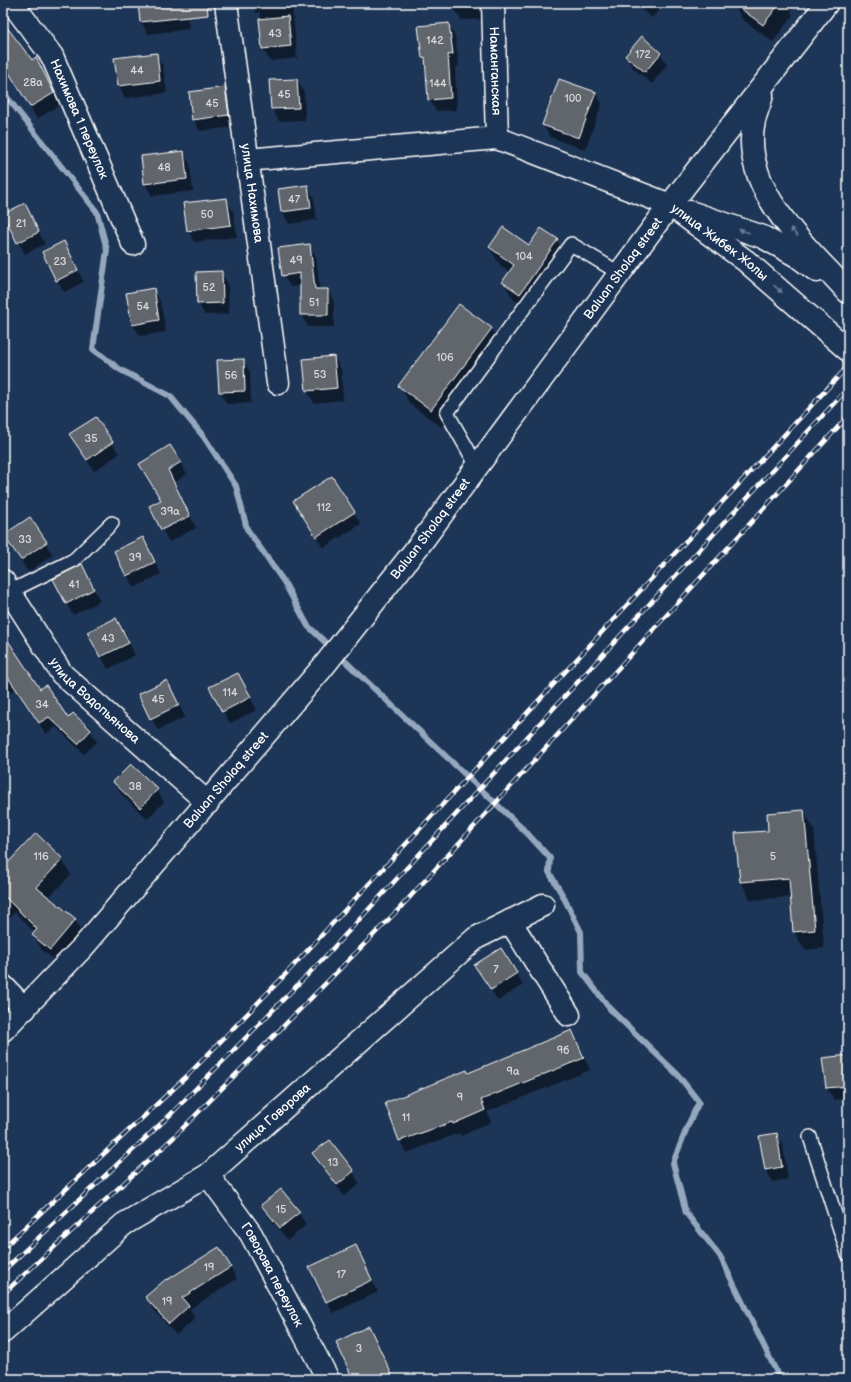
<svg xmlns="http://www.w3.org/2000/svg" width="851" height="1382" font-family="'Balsamiq Sans',sans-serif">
<rect width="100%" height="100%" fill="#1d3557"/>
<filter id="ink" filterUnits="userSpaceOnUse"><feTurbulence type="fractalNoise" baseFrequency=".025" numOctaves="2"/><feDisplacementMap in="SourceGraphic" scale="8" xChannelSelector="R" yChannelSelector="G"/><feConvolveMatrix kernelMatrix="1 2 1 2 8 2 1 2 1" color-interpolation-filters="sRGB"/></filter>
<g filter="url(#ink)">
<path fill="#0007" d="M139 3H186L189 29 148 34 141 22Z
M251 3H292L297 58 270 61 263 49 260 12 256 13Z
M454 3H488L487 19 461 20 454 8Z
M634 3H665L652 18Z
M733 3H797L791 11 793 15 773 42 742 19Z
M3 24 32 61 36 58 60 105 37 119 7 68 3 71Z
M448 24 455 36 459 66 455 67 457 110 436 111 429 99 427 64 423 58Z
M642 38 661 54 667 65 652 84 633 68 626 56Z
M156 54 163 66 167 93 125 98 119 86Z
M297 80 304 92 305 120 279 121 272 109 270 81Z
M224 88 231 100 235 127 200 131 193 119Z
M595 92 602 104 585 150 550 137 543 125Z
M183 152 190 164 193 191 152 196 145 184Z
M307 186 314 198 317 220 289 224 282 212 279 190Z
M226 199 233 211 237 237 194 242 188 230Z
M31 217 45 244 25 254 18 242Z
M541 229 557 240 568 258 531 312 514 300 503 282 510 272 500 265 490 248 529 247Z
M309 245 316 257 320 290H328L334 302V327H308L301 315V286L290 287 283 275Z
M70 255 84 282 64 292 57 280Z
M221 272 228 284 229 314 205 315 198 303Z
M153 289 160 301 166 332 140 336 133 325Z
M491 329 501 347 441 427 410 404 400 386Z
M334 357 341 369 343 400 314 403 307 391 304 360Z
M243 360 250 372 251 403 227 404 220 392Z
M71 435 112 442 119 454 94 471Z
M170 446 187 474 174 483 196 528 169 542 150 506 162 500Z
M3 472 8 481 3 484Z
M301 513H354L361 524 323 548Z
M30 519 53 555 28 572 5 535Z
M149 550 161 574 134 588 115 552Z
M88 577 100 601 73 615 66 603Z
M123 631 135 655 108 669 89 633Z
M3 635 39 690 68 720 90 731 97 742 84 754 56 727 46 734 16 689 10 693 3 683Z
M244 686 257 710 230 723 223 712Z
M173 693 185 717 158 730 151 718Z
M114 782 157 790 164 802 147 819 121 794Z
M803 811 814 829 824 948 805 950 794 932 791 897 751 900 741 882 736 834 769 832Z
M36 835 62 860 71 875 48 898 75 920 83 935 59 964 42 950 33 935 35 933 15 912 3 924V869Z
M501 949 523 985 498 1001 483 977Z
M572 1031 590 1070 487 1112 491 1122 461 1136 459 1133 406 1153 400 1141 468 1074Z
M848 1056V1098L834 1100 827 1088Z
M776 1134 783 1146 788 1179 773 1182 766 1170Z
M330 1141 353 1172 360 1184 344 1196 321 1166 314 1154Z
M281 1190 299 1213 306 1225 288 1240 269 1217 263 1206Z
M355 1246 378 1292 333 1313 327 1301Z
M230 1267 237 1279 190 1309 195 1319 176 1335 153 1309 146 1297 167 1282Z
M369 1328 376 1340 395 1379H355Z
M67 1372 73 1379H58Z
M280 1375 283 1379H274Z"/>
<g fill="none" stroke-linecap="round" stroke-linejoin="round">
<path stroke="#95a7bc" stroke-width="6" d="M3 92 97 212 107 250 93 349 119 369 170 396 204 437 236 486 247 529 284 582 308 626 526 832 550 858 549 872 563 896 581 932 582 972 610 1009 678 1075 699 1102 688 1125 673 1163 686 1213 720 1256 780 1379"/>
</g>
<path fill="#61666c" stroke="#fff" d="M138 3H207L208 15 140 22Z
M733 3H780L763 25Z
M288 16 291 46 262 49 259 19Z
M3 22 32 60 36 57 54 93 30 107 3 63Z
M449 23 453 54 448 55 451 98 428 100 425 57 422 58 418 26Z
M642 36 661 53 645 72 625 56Z
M157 53 160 81 118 86 114 58Z
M297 79 299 108 271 109 269 80Z
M559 79 596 92 579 138 542 125Z
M225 87 229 115 192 120 189 92Z
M184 151 187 179 144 184 141 156Z
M308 185 311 208 281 212 278 189Z
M227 198 231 225 187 231 183 203Z
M25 203 39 232 17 243 3 214Z
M503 227 529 245 541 228 558 239 520 294 502 282 514 265 489 247Z
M64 241 78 270 56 281 42 252Z
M310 244 315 289H328V315H300V273L282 276 278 248Z
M222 271 223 303 197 304 196 272Z
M154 288 159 320 132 325 126 293Z
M459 304 492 328 431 410 398 386Z
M334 356 337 388 306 391 303 359Z
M244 359 245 391 219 392 217 360Z
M96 417 113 442 87 460 69 434Z
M170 445 181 462 168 470 190 516 161 530 149 506 161 500 139 464Z
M332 476 355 512 316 537 293 501Z
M30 517 47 542 21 560 3 535Z
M143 537 155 562 126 576 114 551Z
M82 564 94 589 66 604 53 579Z
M116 618 129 643 100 657 87 632Z
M3 633 40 689 46 685 68 718 73 713 91 730 78 744 49 717 39 723 3 670Z
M238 673 251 697 222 712 209 687Z
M167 680 179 705 150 719 138 694Z
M131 764 158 789 140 808 113 782Z
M804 810 815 930 793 932 789 878 740 882 735 833 768 831 767 813Z
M36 833 63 859 36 887 76 919 50 950 32 935 37 929 3 895V868Z
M501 948 517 973 491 990 474 965Z
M572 1030 584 1058 481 1100 485 1110 453 1124 452 1122 399 1141 385 1103 467 1070 468 1073Z
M848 1055V1086L826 1088 822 1058Z
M777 1133 782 1167 765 1170 759 1136Z
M330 1140 354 1171 337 1185 312 1153Z
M281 1189 300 1212 280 1228 261 1205Z
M356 1245 372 1280 326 1302 309 1267Z
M219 1247 231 1267 182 1298 189 1306 169 1324 145 1297 166 1279 167 1280Z
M369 1326 394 1379H353L336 1342Z"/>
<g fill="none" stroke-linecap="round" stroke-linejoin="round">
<g stroke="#fff" stroke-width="16">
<path id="lane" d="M477 466 447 413 571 244 619 273
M9 592 74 560 112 523
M810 1137 848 1254"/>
</g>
<g stroke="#fff" stroke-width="25">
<g id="street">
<path id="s1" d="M12 3 52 56 133 244"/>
<path id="s2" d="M226 3 278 383"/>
<path d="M247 160 497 138"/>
<path id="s3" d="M3 581 62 674 208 803"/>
<path d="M510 921 569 1015"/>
<path d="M3 986 25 1009"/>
<path id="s4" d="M208 1175 251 1234 328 1379"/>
<path id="s5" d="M3 1332 124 1224 208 1175 476 938 543 905"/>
</g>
</g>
<g stroke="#fff" stroke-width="25">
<g id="secondary">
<path id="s6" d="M493 3 497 138 670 205"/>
</g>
</g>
<g stroke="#fff" stroke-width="25">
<g id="primary">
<path d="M762 95C760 103 756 112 754 121 739 189 807 246 848 292"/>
<path id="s7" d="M670 205 746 261 848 350"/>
<path d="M690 212 763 237 797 256 817 271"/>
<path id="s8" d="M3 1030 83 947 323 667 420 544 670 205 827 3"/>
</g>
</g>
<use href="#lane" stroke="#1d3557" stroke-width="13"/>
<use href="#street" stroke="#1d3557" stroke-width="22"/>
<use href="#secondary" stroke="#1d3557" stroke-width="22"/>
<use href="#primary" stroke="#1d3557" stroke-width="22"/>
<g stroke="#fff" stroke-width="4.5">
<path id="rail" d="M3 1248 186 1077 282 978 848 366
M3 1271 167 1118 323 959 848 388
M3 1294 173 1138 399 909 848 416"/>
</g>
<use href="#rail" stroke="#1d3557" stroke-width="3" stroke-dasharray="9" stroke-linecap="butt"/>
</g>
<defs><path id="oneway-solid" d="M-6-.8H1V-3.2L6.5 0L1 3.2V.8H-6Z"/></defs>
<g fill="#6c7c92">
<use href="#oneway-solid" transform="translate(744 231) rotate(-161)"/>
<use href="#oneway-solid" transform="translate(794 232) rotate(-132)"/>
<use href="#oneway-solid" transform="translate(778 289) rotate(41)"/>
</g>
</g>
<g text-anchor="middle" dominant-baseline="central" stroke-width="3.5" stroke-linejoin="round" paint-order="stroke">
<g font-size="11" fill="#d8d9da">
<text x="275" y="33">43</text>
<text x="435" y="40">142</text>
<text x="643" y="54">172</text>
<text x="137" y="70">44</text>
<text x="33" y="82">28а</text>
<text x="438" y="83">144</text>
<text x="284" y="94">45</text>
<text x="573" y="98">100</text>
<text x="212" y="103">45</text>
<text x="164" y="167">48</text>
<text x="294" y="199">47</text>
<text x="207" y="214">50</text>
<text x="21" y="223">21</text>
<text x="524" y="256">104</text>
<text x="296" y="260">49</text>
<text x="60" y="261">23</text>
<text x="209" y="287">52</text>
<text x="314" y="302">51</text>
<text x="143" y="306">54</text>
<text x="445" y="357">106</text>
<text x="320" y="374">53</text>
<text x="231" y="375">56</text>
<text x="91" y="438">35</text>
<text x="324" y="507">112</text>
<text x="170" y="511">39а</text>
<text x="25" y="539">33</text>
<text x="135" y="557">39</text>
<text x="74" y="584">41</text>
<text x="108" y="638">43</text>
<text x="230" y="692">114</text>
<text x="158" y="699">45</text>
<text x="42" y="704">34</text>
<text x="135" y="786">38</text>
<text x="41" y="856">116</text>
<text x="773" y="856">5</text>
<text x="496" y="969">7</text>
<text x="563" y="1050">9б</text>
<text x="513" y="1071">9а</text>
<text x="460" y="1097">9</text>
<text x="406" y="1117">11</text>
<text x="333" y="1162">13</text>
<text x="281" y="1209">15</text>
<text x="209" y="1267">19</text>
<text x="341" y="1274">17</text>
<text x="167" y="1301">19</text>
<text x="359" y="1348">3</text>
</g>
<g font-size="13" fill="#fff" stroke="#1d3557">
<text stroke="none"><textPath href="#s6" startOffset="68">Наманганская</textPath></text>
<text stroke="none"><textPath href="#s1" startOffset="135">Нахимова 1 переулок</textPath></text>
<text stroke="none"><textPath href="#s2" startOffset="192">улица Нахимова</textPath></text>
<text stroke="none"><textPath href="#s7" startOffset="62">улица Жибек Жолы</textPath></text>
<text stroke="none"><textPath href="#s8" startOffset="983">Baluan Sholaq street</textPath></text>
<text stroke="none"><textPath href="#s8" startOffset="659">Baluan Sholaq street</textPath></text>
<text stroke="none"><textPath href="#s3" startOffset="152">улица Водопьянова</textPath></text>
<text stroke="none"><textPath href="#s8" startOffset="335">Baluan Sholaq street</textPath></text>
<text stroke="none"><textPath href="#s5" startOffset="346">улица Говорова</textPath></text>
<text stroke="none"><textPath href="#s4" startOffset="119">Говорова переулок</textPath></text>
</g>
</g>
<rect width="851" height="1382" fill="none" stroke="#1d3557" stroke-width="16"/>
<rect x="8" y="8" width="835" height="1366" fill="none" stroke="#fff" stroke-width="1.5" filter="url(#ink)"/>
</svg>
